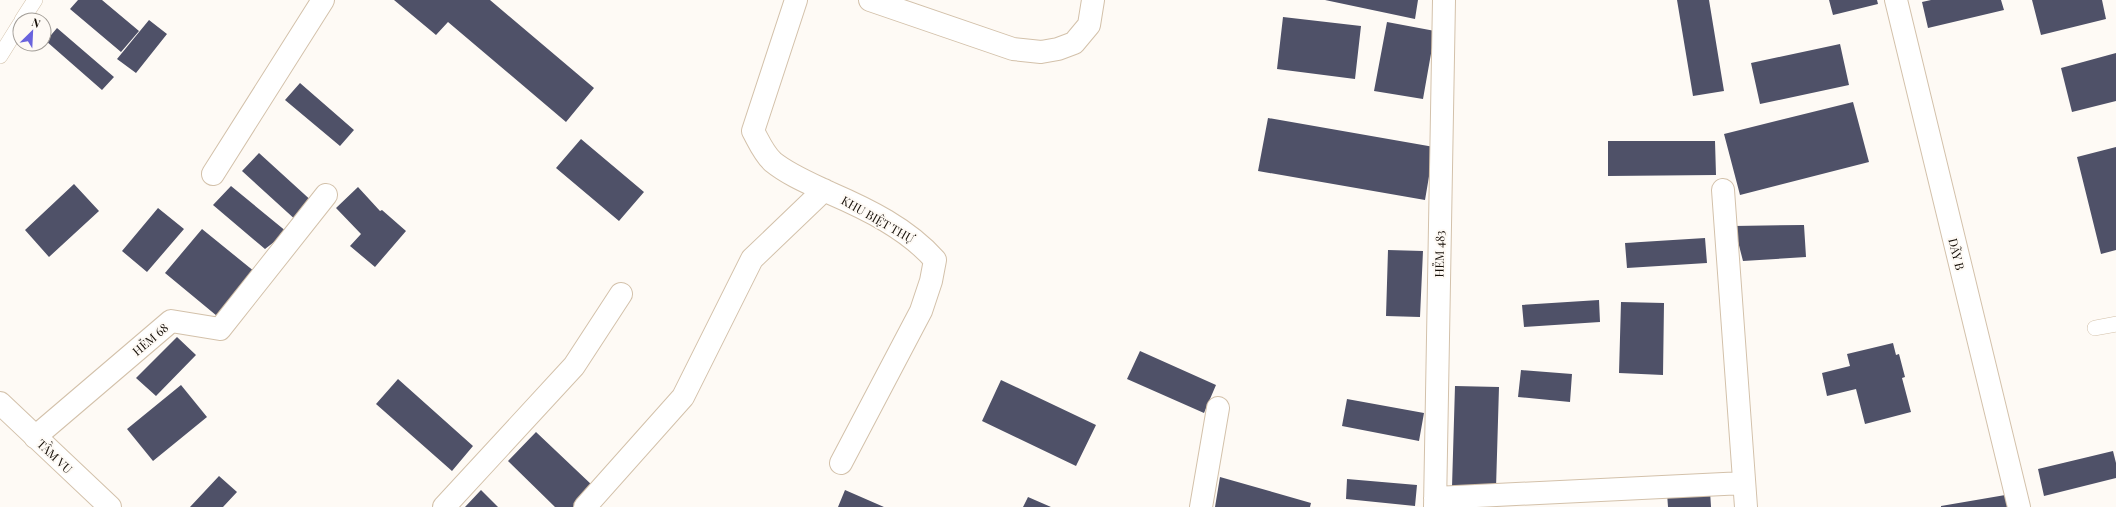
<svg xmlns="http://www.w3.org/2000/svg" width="2116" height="507" font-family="'Playfair Display',serif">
<rect width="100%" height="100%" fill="#fefaf5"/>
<path fill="#4f5168" d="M78 0H102L139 31 121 52 70 9Z
M394 0H490L594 88 566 122 448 22 436 35Z
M1325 0H1418L1415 19Z
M1677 0H1709L1724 91 1693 96Z
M1829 0H1877L1878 4 1833 15Z
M1931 0H2001L2004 10 1928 28 1922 2Z
M2032 0H2102L2106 19 2041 35Z
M1283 17 1361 26 1355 79 1277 69Z
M149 20 167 34 136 73 117 59Z
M1387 22 1435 31 1423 99 1374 91Z
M57 28 114 77 102 90 46 41Z
M1840 44 1849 85 1760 104 1751 63Z
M2116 53V101L2072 112 2061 68Z
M300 83 354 130 340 146 285 100Z
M1853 102 1869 162 1740 195 1724 134Z
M1268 118 1434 147 1425 200 1258 171Z
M581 139 644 192 619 221 556 168Z
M1608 141H1715L1716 175 1608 176Z
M2116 147V250L2101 254 2077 157Z
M259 153 315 204 298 222 242 171Z
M74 184 99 211 49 257 25 230Z
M231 186 287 232 265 249 213 205Z
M358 187 380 211 382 210 406 231 375 267 350 246 361 234 336 208Z
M158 208 184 229 147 272 122 251Z
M1804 225 1806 257 1743 261 1734 226Z
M202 229 255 272 217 316 165 273Z
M1705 238 1707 263 1627 268 1625 243Z
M1388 250 1423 251 1420 317 1386 316Z
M1599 300 1600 322 1524 327 1522 305Z
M1621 302 1664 303 1663 375 1619 373Z
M177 337 196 355 156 396 136 378Z
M1893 343 1896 355 1899 354 1905 377 1902 378 1911 412 1865 424 1856 389 1827 396 1822 373 1850 366 1847 354Z
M1140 351 1216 385 1204 413 1127 379Z
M1521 370 1572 374 1570 402 1518 397Z
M398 379 473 446 452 471 376 404Z
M1001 380 1096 425 1076 466 982 421Z
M181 385 207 417 153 461 127 429Z
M1455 386 1499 387 1496 488 1452 487Z
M1347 399 1424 413 1419 441 1342 426Z
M536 432 593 486 573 507H555L508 461Z
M2113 451 2116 463V478L2044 496 2038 469Z
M219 476 237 492 223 507H190Z
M1220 477 1311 503 1310 507H1215Z
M1347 479 1417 485 1415 506 1346 499Z
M481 490 498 507H465Z
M845 490 884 507H838Z
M1710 491 1711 507H1668L1667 493Z
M2017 493 2020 507H1941V506Z
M1028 497 1051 507H1023Z"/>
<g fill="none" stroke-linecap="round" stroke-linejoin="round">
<g stroke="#d3c1aa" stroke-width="16">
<path id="service" d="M22 20 35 0
M0 56 20 24
M2095 328 2116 324"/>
</g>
<g stroke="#d3c1aa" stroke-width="24">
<path id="minor" d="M796 0 753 131C759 142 764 154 773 162 789 175 811 184 830 193 867 209 908 229 935 260L931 281 921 311 841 463
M870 0 1013 49 1041 52 1058 49 1074 43 1089 25 1093 0
M1896 0 2019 507
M213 174 323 0
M1723 190 1746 507
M35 437 171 321 220 329 326 195
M1435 498 1744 483
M444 507 574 366 621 294
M585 507 683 397 752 259 824 190
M1201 507 1218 408
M1435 507 1444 0"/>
</g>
<g stroke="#d3c1aa" stroke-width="24">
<path id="tertiary" d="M0 403 110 507"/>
</g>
<use href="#service" stroke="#fff" stroke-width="15"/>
<use href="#minor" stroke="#fff" stroke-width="22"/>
<use href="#tertiary" stroke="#fff" stroke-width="22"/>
</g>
<g text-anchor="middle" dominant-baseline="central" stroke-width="4" stroke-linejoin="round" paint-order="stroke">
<g font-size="12" fill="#150e07" stroke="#fefaf5">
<text transform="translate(878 219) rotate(30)">KHU BIỆT THỰ</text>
<text transform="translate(1439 254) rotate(-89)">HẺM 483</text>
<text transform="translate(1957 254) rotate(76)">DÃY B</text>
<text transform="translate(150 339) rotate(-40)">HẺM 68</text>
<text transform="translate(55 456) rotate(43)">TẦM VU</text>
</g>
</g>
<g transform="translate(32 32) rotate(24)"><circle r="19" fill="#fefaf5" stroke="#a19c96"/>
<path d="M0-3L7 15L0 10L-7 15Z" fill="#6963dd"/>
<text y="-6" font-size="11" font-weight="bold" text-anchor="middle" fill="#150e07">N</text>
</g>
</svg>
